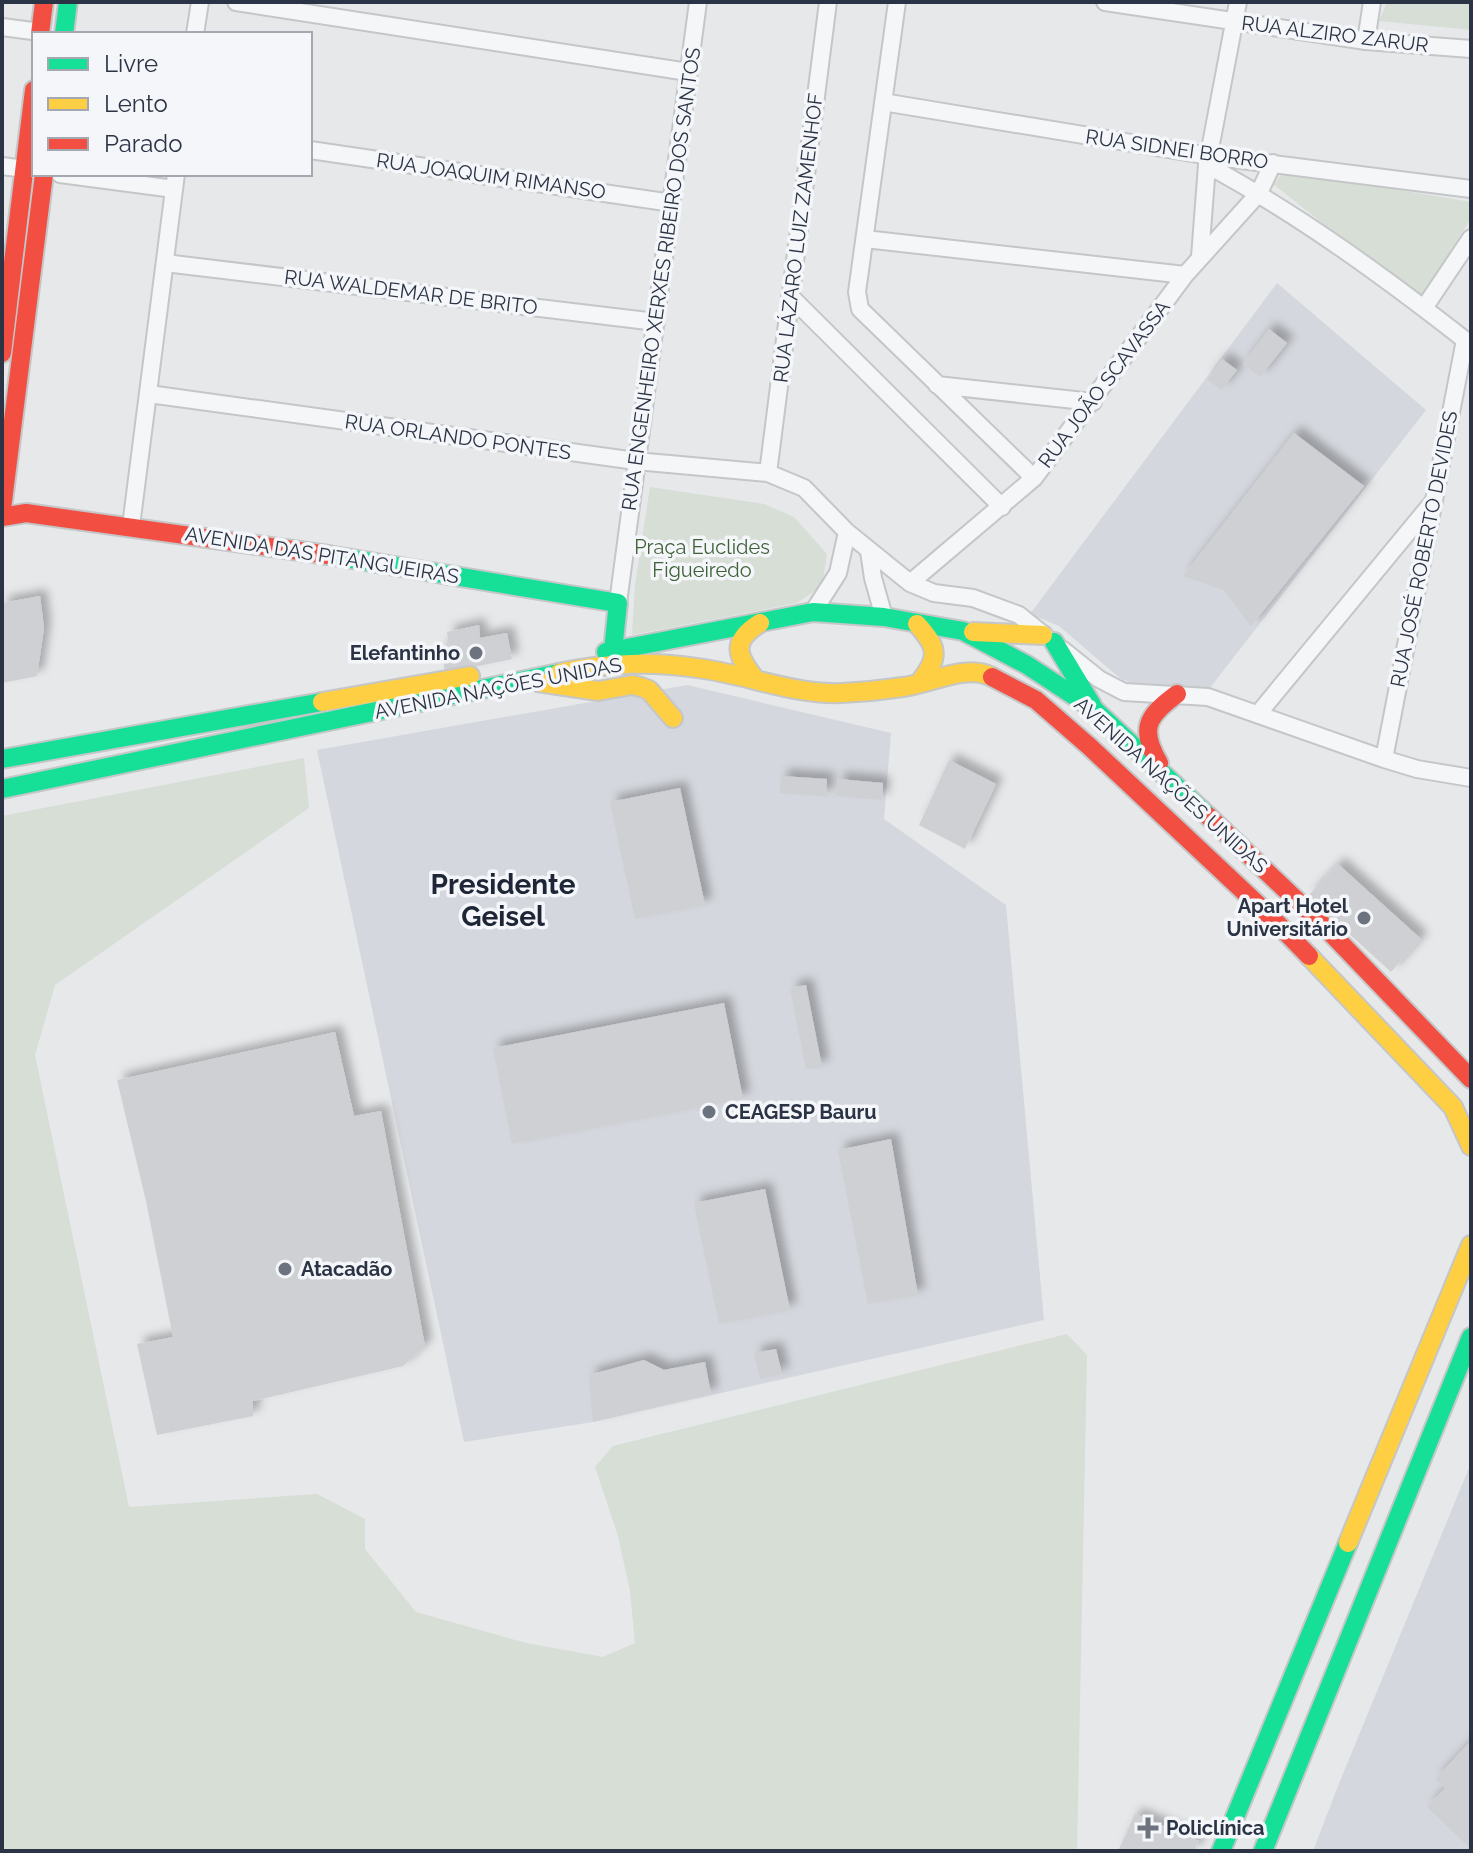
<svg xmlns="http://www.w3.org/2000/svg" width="1473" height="1853" font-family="Raleway,sans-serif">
<defs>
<filter id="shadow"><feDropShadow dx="7" dy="-7" stdDeviation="4" flood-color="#0004"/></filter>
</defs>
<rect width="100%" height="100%" fill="#e6e8ea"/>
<path fill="#d4d7dd" d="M1277 283 1426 410 1209 689 1142 687 1121 679 1059 626 1030 614Z
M687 685 891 733 884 819 1006 905 1044 1320 593 1422 464 1442 317 750Z
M1471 1463V1851H1313L1338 1786Z"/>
<path fill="#d6ded6" d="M1387 2H1471V30L1379 21Z
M1285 171 1471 202V218L1421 301 1273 184Z
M650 487 764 504 794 517 827 554 822 586 797 603 632 635 635 585Z
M304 758 309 808 55 985 35 1055 129 1507 317 1494 365 1519V1549L416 1612 526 1643 603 1657 635 1643 630 1591 618 1536 595 1467 613 1446 1067 1334 1087 1355 1077 1851H2V816Z"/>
<path fill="#ced0d3" filter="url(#shadow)" d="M1269 329 1287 343 1260 377 1243 364Z
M1222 359 1237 370 1221 390 1207 379Z
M1294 433 1364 486 1251 626 1224 590 1183 576Z
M40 596 44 628 37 676 2 683V603Z
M479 625 480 638 507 633 512 659 445 673 441 646H449L447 632Z
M949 760 996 784 965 849 919 825Z
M781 776 827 779 826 796 780 793Z
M838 779 883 783 882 800 836 796Z
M680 788 705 905 635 919 610 802Z
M1338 864 1421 939 1391 972 1308 896Z
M806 985 822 1067 806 1069 790 988Z
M724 1003 743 1099 512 1144 493 1048Z
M335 1032 354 1116 381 1111 425 1346 403 1366 253 1401V1416L157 1435 137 1344 173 1337 146 1201 117 1080Z
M891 1139 918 1295 868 1304 838 1150Z
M765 1189 790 1310 719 1324 694 1203Z
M776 1349 782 1374 760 1379 754 1353Z
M644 1360 664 1370 705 1362 711 1394 593 1422 589 1375Z
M1471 1741V1849L1427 1807 1445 1788 1435 1779Z
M1135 1814 1199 1841 1194 1851H1118Z"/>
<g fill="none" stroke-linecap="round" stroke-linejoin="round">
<g stroke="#c4c6c8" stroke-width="20">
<path id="street" d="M236 2 688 72
M897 2 857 292 860 309 1034 478
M1105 2 1366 41 1471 49
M2 27 40 32
M195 34 200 2
M1366 41 1372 2
M883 102 1210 156 1471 189
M310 150 672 203
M1207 165C1298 214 1383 276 1465 340L1471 341
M2 166 32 170
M60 174 174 189
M865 239 1185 275
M1200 257 1207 165 1238 2
M165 263 656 322
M790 296 1002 507
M1424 308 1471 238
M937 385 1093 402
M149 394 636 461 768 473 804 488 847 532 910 583 934 593 973 598 1019 615 1045 636
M768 473 828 2
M131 526 176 174
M869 551 873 578 884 617
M910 583 1034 478 1185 275 1259 193 1273 163
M618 603 698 2
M813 612 838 573 847 532
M1063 650 1099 679 1124 692 1208 697 1384 759 1417 769 1471 778
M1258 714 1432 503
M1384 759 1465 340"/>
</g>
<g stroke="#c4c6c8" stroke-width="22">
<path id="fast" d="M64 34 68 2
M328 555 618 603 613 651
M1054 642 1092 705
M606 652 813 612 884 617 963 631 1027 665 1094 709 1208 816
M2 759 322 702
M2 789 559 673
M1221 1851 1348 1543
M1263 1851 1471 1337"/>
</g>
<g stroke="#c4c6c8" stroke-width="22">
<path id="slow" d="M917 624C939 648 939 658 919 683
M973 632 1043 635
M559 673C609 662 653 661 704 669 751 676 795 695 842 693 863 692 883 690 903 687 930 684 967 663 992 677
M755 679C736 655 731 641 760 623
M538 682 598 691 632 685 641 687 649 690 673 718
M322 702 470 676
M1309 956 1453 1107 1471 1146
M1348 1543 1471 1245"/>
</g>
<g stroke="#c4c6c8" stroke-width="22">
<path id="jam" d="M40 34 44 2
M2 353 34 90
M2 509 44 174
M2 517 26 513 328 555
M992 677 1036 700 1090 747 1271 917 1309 956
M1159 763C1139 729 1147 716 1177 694
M1208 816 1329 931 1471 1079"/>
</g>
<use href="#street" stroke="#f5f6f7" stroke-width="16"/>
<use href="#fast" stroke="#16e098" stroke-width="18"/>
<use href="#slow" stroke="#ffcf43" stroke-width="18"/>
<use href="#jam" stroke="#f24e42" stroke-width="18"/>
</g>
<g fill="#6c737f" stroke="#f4f6f9" stroke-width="3">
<circle cx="476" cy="653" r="8"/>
<circle cx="1364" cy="918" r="8"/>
<circle cx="709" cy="1112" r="8"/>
<circle cx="285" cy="1269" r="8"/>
<path d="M1144 1816h8v8h8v8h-8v8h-8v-8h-8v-8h8z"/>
</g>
<g text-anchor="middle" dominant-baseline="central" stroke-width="7" stroke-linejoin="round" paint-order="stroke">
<g font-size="20" fill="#2b3445" stroke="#f4f6f9">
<text transform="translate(1335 34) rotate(7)">RUA ALZIRO ZARUR</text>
<text transform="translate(1177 149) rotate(8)">RUA SIDNEI BORRO</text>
<text transform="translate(491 176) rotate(8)">RUA JOAQUIM RIMANSO</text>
<text transform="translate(798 238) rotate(-83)">RUA LÁZARO LUIZ ZAMENHOF</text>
<text transform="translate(661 279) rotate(-82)">RUA ENGENHEIRO XERXES RIBEIRO DOS SANTOS</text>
<text transform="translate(411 292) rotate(7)">RUA WALDEMAR DE BRITO</text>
<text transform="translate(1104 384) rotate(-53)">RUA JOÃO SCAVASSA</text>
<text transform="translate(458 437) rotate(8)">RUA ORLANDO PONTES</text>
<text transform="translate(1424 549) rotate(-79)">RUA JOSÉ ROBERTO DEVIDES</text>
<text transform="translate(322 555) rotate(9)">AVENIDA DAS PITANGUEIRAS</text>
<text transform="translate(498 688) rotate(-11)">AVENIDA NAÇÕES UNIDAS</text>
<text transform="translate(1171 785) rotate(42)">AVENIDA NAÇÕES UNIDAS</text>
</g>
<g font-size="20" fill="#3f6138" stroke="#f4f6f9">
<text x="702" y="547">Praça Euclides<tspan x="702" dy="23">Figueiredo</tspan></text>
</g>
<g font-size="20" font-weight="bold" fill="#2b3445" stroke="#f4f6f9" text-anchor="start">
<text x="460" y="653" text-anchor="end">Elefantinho</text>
<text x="1348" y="906" text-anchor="end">Apart Hotel<tspan x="1348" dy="23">Universitário</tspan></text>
<text x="725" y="1112">CEAGESP Bauru</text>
<text x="301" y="1269">Atacadão</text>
<text x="1166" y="1828">Policlínica</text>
</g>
<g font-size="28" font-weight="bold" fill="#1d2536" stroke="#f4f6f9">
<text x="503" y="884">Presidente<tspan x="503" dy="32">Geisel</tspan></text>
</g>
</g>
<rect width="1473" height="1853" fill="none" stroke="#2b3445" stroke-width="8"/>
<rect x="32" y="32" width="280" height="144" fill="#f4f6f9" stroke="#a4a8b1" stroke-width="2"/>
<rect x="48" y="58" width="40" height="12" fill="#16e098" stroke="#a4a8b1" stroke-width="2"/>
<text x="104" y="72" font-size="24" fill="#2b3445">Livre</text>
<rect x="48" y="98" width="40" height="12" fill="#ffcf43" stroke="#a4a8b1" stroke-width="2"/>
<text x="104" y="112" font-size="24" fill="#2b3445">Lento</text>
<rect x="48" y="138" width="40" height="12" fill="#f24e42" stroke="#a4a8b1" stroke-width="2"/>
<text x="104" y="152" font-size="24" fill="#2b3445">Parado</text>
</svg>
